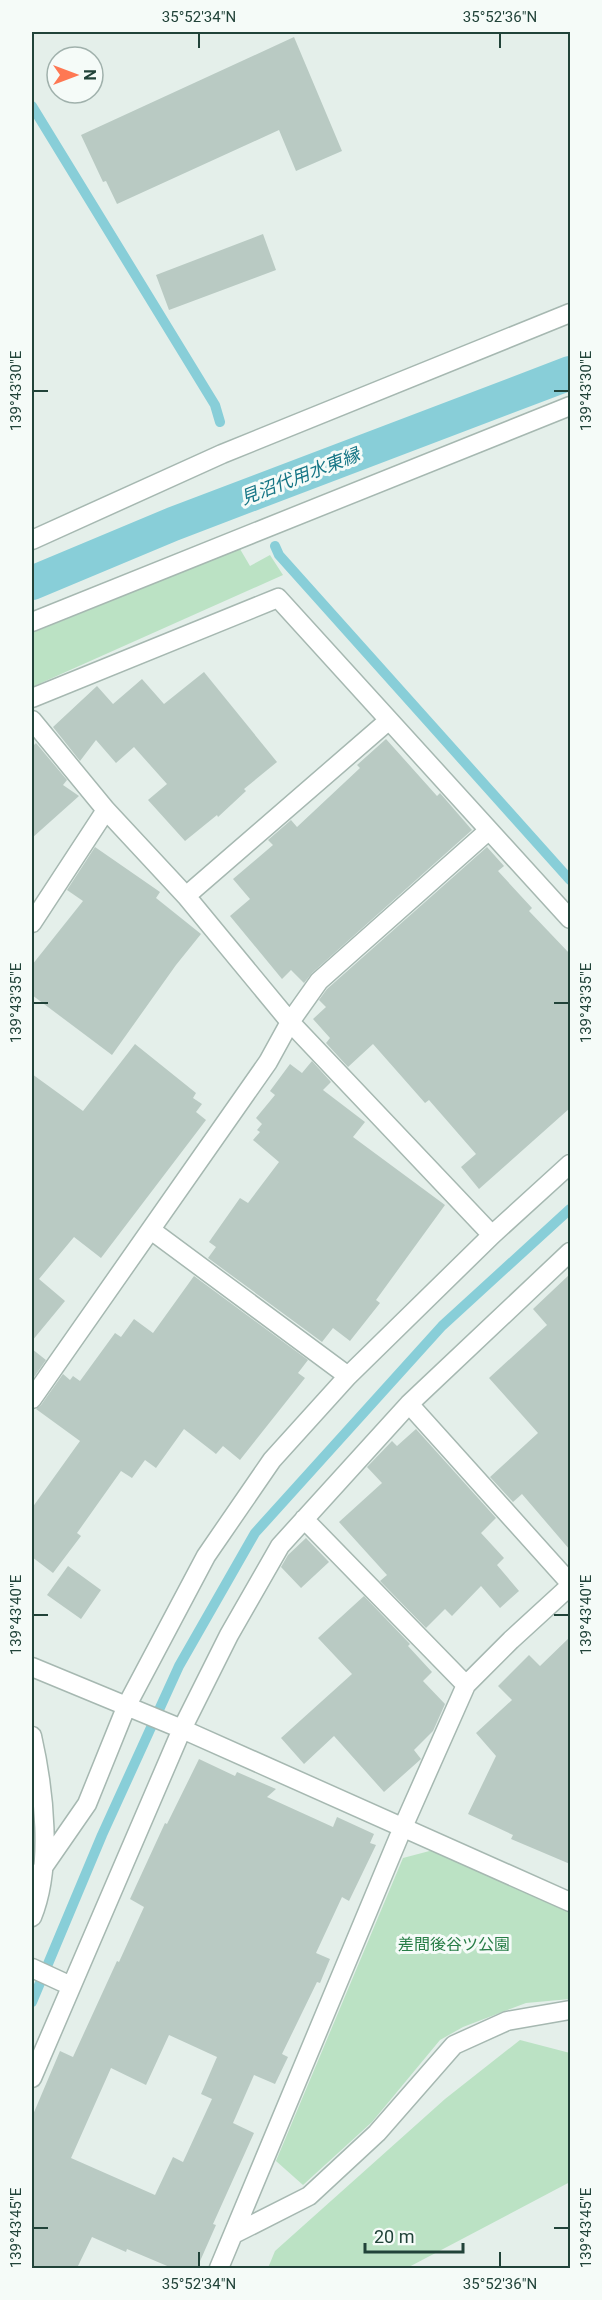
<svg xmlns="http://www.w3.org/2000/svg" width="602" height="2300" font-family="Roboto,'Noto Sans JP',sans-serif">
<rect width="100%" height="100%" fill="#e4efea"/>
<path fill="#bbe2c4" d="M240 549 250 566 270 555 283 575 32 687V633Z
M437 1849 570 1908V1999L526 2003 463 2027 440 2040 372 2122 303 2185 276 2161 403 1858Z
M520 2040 570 2053V2182L407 2268H268L275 2251 445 2099Z"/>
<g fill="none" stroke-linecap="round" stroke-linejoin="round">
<path stroke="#88ced8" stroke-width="10" d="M32 106 215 405 220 422
M275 546 279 555 570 880
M32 2002 102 1835 179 1666 255 1533 442 1326 570 1209"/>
<path stroke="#88ced8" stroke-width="34" d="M32 583 173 524 570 373"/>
</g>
<path fill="#b9cac3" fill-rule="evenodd" d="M294 37 342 151 296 171 279 130 117 204 106 181 103 182 81 135Z
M263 234 276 270 169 310 156 275Z
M204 672 277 762 244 789 246 791 218 817 217 815 185 841 148 800 167 784 134 747 116 763 96 740 80 761 53 727 97 686 113 704 142 679 164 704Z
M386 739 437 796 440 793 472 830 312 973 304 983 291 970 282 979 230 916 250 899 233 879 273 845 268 840 291 820 297 827 360 768 357 765Z
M36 743 67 780 63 785 79 796 32 838V747Z
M95 847 160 892 156 898 201 934 176 965 112 1055 32 995V965L83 901 67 890Z
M487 847 504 866 498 871 532 908 529 911 570 954V1108L479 1189 461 1167 476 1154 429 1100 425 1103 373 1044 348 1067 326 1043 330 1038 313 1019 326 1007 319 1000 327 989Z
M135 1044 196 1093 193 1098 202 1104 196 1112 206 1120 101 1258 74 1237 39 1279 65 1301 32 1341V1074L83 1111Z
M312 1061 331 1082 323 1090 365 1122 353 1137 445 1205 376 1300 380 1303 350 1341 333 1328 322 1342 208 1258 216 1247 209 1242 240 1198 248 1203 279 1162 253 1140 260 1132 257 1130 262 1124 256 1118 275 1095 270 1091 290 1064 302 1073Z
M570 1274V1550L522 1494 513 1502 490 1477 538 1433 489 1378 547 1325 533 1309Z
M194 1276 308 1360 298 1373 305 1378 240 1460 223 1446 216 1454 184 1429 156 1468 145 1460 132 1478 121 1471 77 1533 81 1536 53 1573 32 1557V1508L80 1441 36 1409 41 1405 63 1374 70 1380 73 1376 80 1381 115 1333 121 1337 134 1319 153 1333Z
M32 1349 46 1360 32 1380Z
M416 1429 496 1518 481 1533 504 1558 497 1565 519 1591 500 1608 481 1586 452 1616 445 1609 426 1628 380 1581 387 1575 339 1522 382 1483 367 1467 392 1441 397 1446Z
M306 1538 329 1562 301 1588 281 1567 288 1555Z
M68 1566 101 1590 81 1619 47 1595Z
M364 1596 410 1644 408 1646 432 1672 423 1681 445 1704 433 1731 414 1750 421 1759 384 1792 334 1736 304 1764 281 1738 352 1674 318 1638Z
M570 1637V1864L511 1839 513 1835 468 1814 496 1756 476 1733 512 1700 498 1686 529 1655 540 1666Z
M199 1759 235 1776 237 1772 276 1789 267 1797 333 1827 337 1817 374 1834 370 1843 376 1845 349 1901 342 1897 316 1953 330 1959 320 1983 317 1982 282 2054 288 2057 275 2084 254 2075 233 2123 254 2133 213 2224 216 2225 197 2268H172L127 2249 126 2252 92 2237 77 2268H32V2117L60 2051 73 2057 117 1961 119 1962 144 1907 130 1899 165 1823 167 1824ZM169 2035 217 2057 201 2094 212 2099 183 2162 173 2157 155 2195 71 2158 111 2068 146 2085Z"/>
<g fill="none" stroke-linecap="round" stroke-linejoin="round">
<g stroke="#a6b8b1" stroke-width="21">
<path id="minor" d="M32 540 222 454 570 313
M32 622 570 406
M32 698 278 598 570 919
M32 720 106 810 186 896 290 1022 492 1235
M186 896 388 721
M32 923 106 810
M151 1230 348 1376
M32 1399 268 1062 290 1022 319 981 488 831
M409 1404 570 1583
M304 1519 466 1685
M32 1667 182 1729 570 1902
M32 1736C44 1789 53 1866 32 1917
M42 1869 87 1804 127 1705 206 1556 272 1460 348 1376 492 1235 570 1164
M32 1968 71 1986
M32 2078 182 1729 229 1635 280 1546 409 1404 570 1252
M234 2234 309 2196 377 2133 454 2045 507 2021 570 2010
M219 2268 403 1827 466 1685 511 1640 570 1586"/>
</g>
<use href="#minor" stroke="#fff" stroke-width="18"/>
</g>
<path fill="none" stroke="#214339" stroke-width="2" d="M199 33V48M500 33V48M33 391H48M554 391H569M33 1003H48M554 1003H569M33 1615H48M554 1615H569M33 2228H48M554 2228H569M199 2252V2267M500 2252V2267"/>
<g text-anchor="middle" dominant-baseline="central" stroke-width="6" stroke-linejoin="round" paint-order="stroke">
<g font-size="16" fill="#277d46" stroke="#f5fbf8">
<text x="454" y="1944">差間後谷ツ公園</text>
</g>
<g font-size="18" font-style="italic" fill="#157585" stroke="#f5fbf8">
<text transform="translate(300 476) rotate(-21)">見沼代用水東縁</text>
</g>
</g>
<rect width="602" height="2300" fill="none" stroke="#f5fbf8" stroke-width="66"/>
<g transform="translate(75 75) rotate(90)"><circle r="28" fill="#f5fbf8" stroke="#a0b1ac" stroke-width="1.5"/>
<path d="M0-4.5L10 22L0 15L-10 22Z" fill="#fe7853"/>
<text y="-9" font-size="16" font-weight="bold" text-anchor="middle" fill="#214339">N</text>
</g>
<path d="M365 2243v9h98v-9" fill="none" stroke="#214339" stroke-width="3"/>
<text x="374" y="2243" font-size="18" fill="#214339" stroke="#f5fbf8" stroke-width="4.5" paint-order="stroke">20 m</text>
<rect x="33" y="33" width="536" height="2234" fill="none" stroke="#214339" stroke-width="2"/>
<g font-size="15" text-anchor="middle" fill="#214339">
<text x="199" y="22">35°52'34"N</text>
<text x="500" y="22">35°52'36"N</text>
<text transform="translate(16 391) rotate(-90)" y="5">139°43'30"E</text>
<text transform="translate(586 391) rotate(-90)" y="5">139°43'30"E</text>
<text transform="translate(586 1003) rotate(-90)" y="5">139°43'35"E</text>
<text transform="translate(16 1003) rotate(-90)" y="5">139°43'35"E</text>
<text transform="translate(16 1615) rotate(-90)" y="5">139°43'40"E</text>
<text transform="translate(586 1615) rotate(-90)" y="5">139°43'40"E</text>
<text transform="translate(16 2228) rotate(-90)" y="5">139°43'45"E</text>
<text transform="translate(586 2228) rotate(-90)" y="5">139°43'45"E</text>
<text x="199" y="2289">35°52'34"N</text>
<text x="500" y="2289">35°52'36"N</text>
</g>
</svg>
